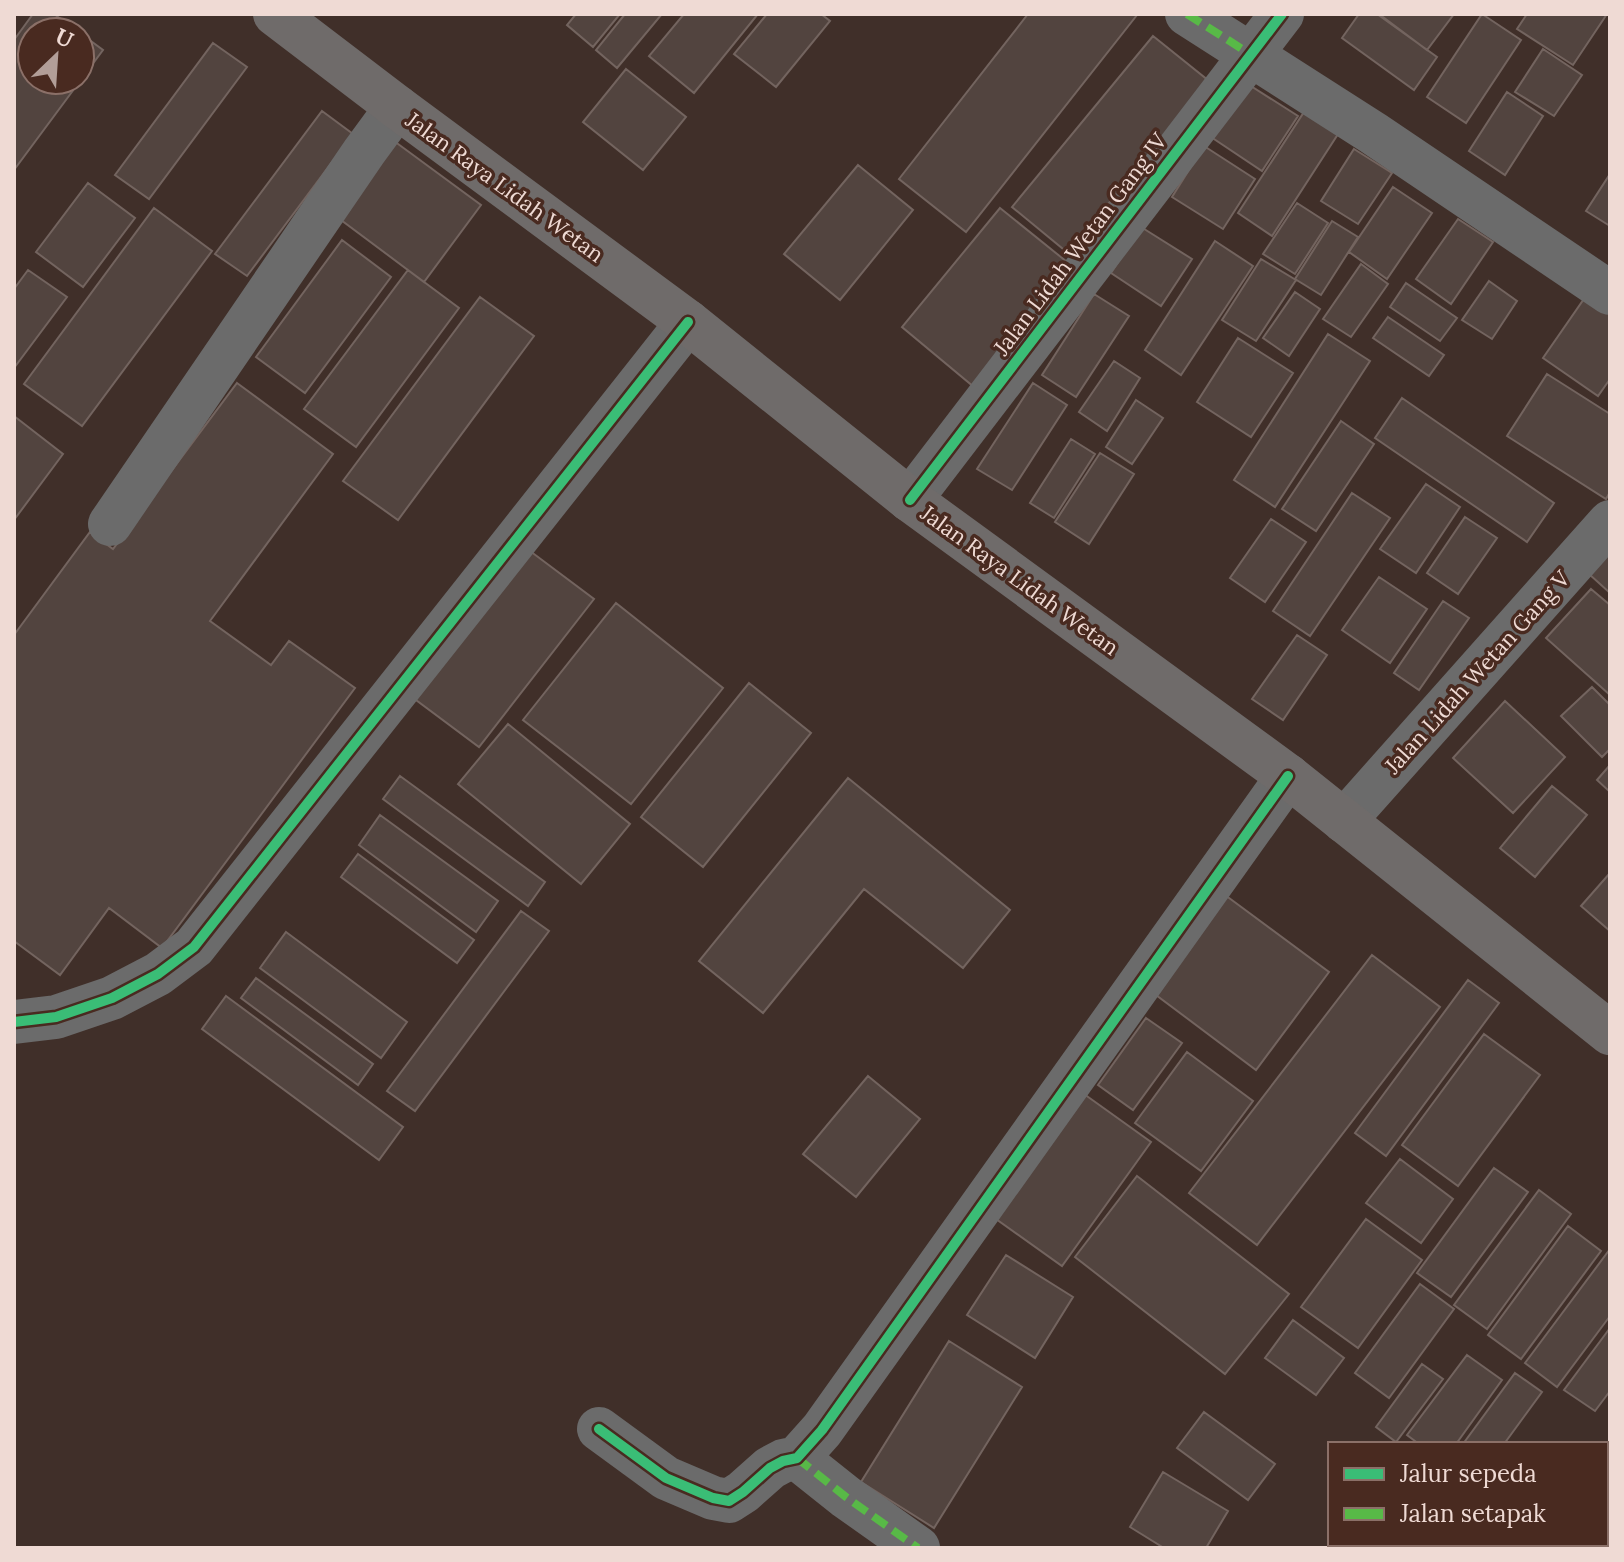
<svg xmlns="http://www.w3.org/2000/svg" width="1624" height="1562" font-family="Lora,serif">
<rect width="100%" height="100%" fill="#402f29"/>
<path fill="#52443f" stroke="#73645f" stroke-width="2" d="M33 14H54L78 32H32V80H80V33L103 50 14 170V40Z
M576 14H620L593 47 567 25Z
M625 14H662L617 68 596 50Z
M684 14H758L694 93 649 56Z
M767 14H821L830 21 776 87 734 54Z
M1028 14 1137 15 966 232 899 179Z
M1359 14H1377L1437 57 1414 90 1342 38Z
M1379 14H1454L1427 50Z
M1482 14 1521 40 1466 123 1427 97Z
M1527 14H1607L1573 65 1517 29Z
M1153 36 1209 81 1068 253 1012 207Z
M213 43 247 67 149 199 115 175Z
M1543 49 1582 75 1554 116 1515 92Z
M626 69 686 117 643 170 583 122Z
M1243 81 1298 116 1262 171 1208 135Z
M1507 92 1543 116 1505 175 1469 151Z
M1306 109 1340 131 1272 236 1238 213Z
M322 111 353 134 247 276 215 254Z
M394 141 481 205 424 282 337 217Z
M1204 146 1255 179 1223 229 1172 197Z
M1354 149 1392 173 1358 224 1321 201Z
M858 165 913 210 840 300 784 254Z
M1610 174V226L1586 211Z
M88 183 135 218 83 287 36 252Z
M1393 187 1432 213 1387 279 1349 252Z
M1297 203 1328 223 1295 274 1263 254Z
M154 208 212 251 82 426 24 384Z
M1000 208 1072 266 974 387 902 327Z
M1458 219 1493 242 1451 304 1416 279Z
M1332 221 1358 237 1321 295 1295 279Z
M1141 227 1192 259 1161 306 1111 273Z
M342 240 391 277 305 393 256 357Z
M1215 241 1253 266 1181 375 1145 350Z
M1261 259 1296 280 1256 341 1222 320Z
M1361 264 1388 284 1351 337 1323 319Z
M28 270 67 297 14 368V289Z
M408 270 459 308 356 447 304 409Z
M1489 281 1517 301 1492 339 1462 320Z
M1406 283 1457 318 1440 341 1390 307Z
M1295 292 1320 309 1289 356 1263 338Z
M1094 294 1129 316 1076 397 1042 375Z
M1586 296 1610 313V379L1598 396 1543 358Z
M480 297 534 336 398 520 343 481Z
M1388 317 1444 355 1429 376 1373 338Z
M1328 334 1370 361 1275 507 1234 480Z
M1238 338 1293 373 1251 437 1197 402Z
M1114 361 1140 378 1107 431 1079 412Z
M1547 374 1610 414V492L1606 499 1507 436Z
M237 383 333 454 210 621 271 665 289 641 355 688 162 948 109 908 60 975 14 941V635L90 532 113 549Z
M1033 383 1067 405 1012 490 977 469Z
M1402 398 1554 503 1527 542 1375 438Z
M1136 400 1163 418 1132 464 1106 447Z
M14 416 63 454 14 520Z
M1341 421 1374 444 1316 531 1282 509Z
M1071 439 1095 454 1054 518 1030 503Z
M1100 453 1134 474 1089 544 1055 522Z
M1426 484 1460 507 1416 573 1380 549Z
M1352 493 1390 518 1310 636 1273 611Z
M1465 517 1497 538 1458 594 1427 573Z
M1271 519 1306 542 1265 602 1230 578Z
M1610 532V593L1579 565Z
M526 548 594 599 479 747 412 697Z
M1379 577 1427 609 1390 663 1342 630Z
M1591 589 1610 605V695L1546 638Z
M1443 601 1469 618 1419 690 1394 673Z
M616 603 723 688 631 804 523 720Z
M1297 635 1327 655 1283 720 1252 699Z
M749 683 811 733 703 867 641 817Z
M1592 687 1610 705V749L1602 757 1561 716Z
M1505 701 1565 757 1513 813 1453 758Z
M508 724 630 824 581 884 458 784Z
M1610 765V792L1597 780Z
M400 776 545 882 528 906 383 799Z
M848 778 1010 910 963 968 864 889 763 1013 699 961Z
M1552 786 1587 815 1535 877 1500 848Z
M380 815 498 901 476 932 359 845Z
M358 854 474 940 457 963 341 877Z
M1610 873V931L1581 906Z
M1221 892 1329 972 1256 1070 1148 989Z
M521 911 549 931 415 1111 387 1091Z
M286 932 407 1022 381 1058 260 968Z
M1372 955 1440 1007 1257 1245 1189 1193Z
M256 978 373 1064 358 1085 241 998Z
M1468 980 1499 1003 1386 1156 1355 1133Z
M226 996 403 1127 379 1160 202 1029Z
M1146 1018 1182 1043 1133 1110 1098 1085Z
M1484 1034 1540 1075 1458 1186 1402 1145Z
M1187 1052 1253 1101 1201 1171 1135 1123Z
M868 1076 920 1119 856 1197 803 1154Z
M1077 1089 1151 1142 1062 1266 989 1214Z
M1400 1159 1453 1199 1421 1243 1366 1203Z
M1494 1168 1528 1192 1451 1297 1417 1273Z
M1137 1176 1289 1294 1225 1374 1075 1257Z
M1539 1190 1571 1214 1487 1329 1454 1305Z
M1366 1219 1422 1260 1358 1348 1301 1307Z
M1568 1226 1601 1251 1521 1359 1488 1335Z
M1610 1249V1316L1557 1387 1525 1363Z
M1006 1255 1073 1297 1035 1358 967 1315Z
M1420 1284 1454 1309 1389 1398 1355 1373Z
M1293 1320 1344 1358 1316 1395 1265 1358Z
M1610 1328V1391L1595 1411 1564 1390Z
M949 1341 1022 1387 934 1528 861 1482Z
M1467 1355 1502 1380 1456 1444H1419L1407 1435Z
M1422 1364 1443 1379 1396 1442 1376 1427Z
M1515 1373 1542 1392 1504 1444H1463Z
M1204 1412 1275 1464 1248 1500 1177 1448Z
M1163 1472 1228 1511 1206 1548H1164L1130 1527Z
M1442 1544H1514L1511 1548H1439Z"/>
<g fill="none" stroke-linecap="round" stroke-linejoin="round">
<path stroke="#6b6b6b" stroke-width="44" d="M1187 14 1373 133 1610 293
M910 500 1282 14
M110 524 364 152 397 107
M1344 821 1610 522
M14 1022 56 1017 112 998 158 974 194 947 688 322
M599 1429 666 1478 713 1498 729 1501 743 1492 770 1468 783 1461 797 1458 822 1430 1288 776
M797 1458 846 1497 918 1548"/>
<path stroke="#6f6b6a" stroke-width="44" d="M275 14 397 107 688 322 910 500 1288 776 1610 1033"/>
<path stroke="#58b947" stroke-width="8" stroke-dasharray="16 8" stroke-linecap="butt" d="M1187 14 1250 54
M797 1458 846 1497 918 1548"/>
<g stroke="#492a20" stroke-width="15">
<path id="cycleway" d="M910 500 1282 14
M14 1022 56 1017 112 998 158 974 194 947 688 322
M599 1429 666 1478 713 1498 729 1501 743 1492 770 1468 783 1461 797 1458 822 1430 1288 776"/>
</g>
<use href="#cycleway" stroke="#3abd76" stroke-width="10"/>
</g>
<g text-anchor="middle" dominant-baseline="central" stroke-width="7" stroke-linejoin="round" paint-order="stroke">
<g font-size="22" fill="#efdad4" stroke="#492a20">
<text transform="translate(505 187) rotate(36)">Jalan Raya Lidah Wetan</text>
<text transform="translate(1080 244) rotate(-53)">Jalan Lidah Wetan Gang IV</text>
<text transform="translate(1020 580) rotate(36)">Jalan Raya Lidah Wetan</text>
<text transform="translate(1477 672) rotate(-48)">Jalan Lidah Wetan Gang V</text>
</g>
</g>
<rect width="1624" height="1562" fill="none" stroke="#efdad4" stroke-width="32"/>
<rect x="1328" y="1442" width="280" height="104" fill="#492a20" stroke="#8b7068" stroke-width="2"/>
<rect x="1344" y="1468" width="40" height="12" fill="#3abd76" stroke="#8b7068" stroke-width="2"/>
<text x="1400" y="1482" font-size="24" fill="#efdad4">Jalur sepeda</text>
<rect x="1344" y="1508" width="40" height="12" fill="#58b947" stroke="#8b7068" stroke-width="2"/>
<text x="1400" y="1522" font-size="24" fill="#efdad4">Jalan setapak</text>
<g transform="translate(56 56) rotate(25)"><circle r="38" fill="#492a20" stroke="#8b7068" stroke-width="2"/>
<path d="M0-6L14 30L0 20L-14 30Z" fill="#b29e98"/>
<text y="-12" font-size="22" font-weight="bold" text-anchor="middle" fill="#efdad4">U</text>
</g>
</svg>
